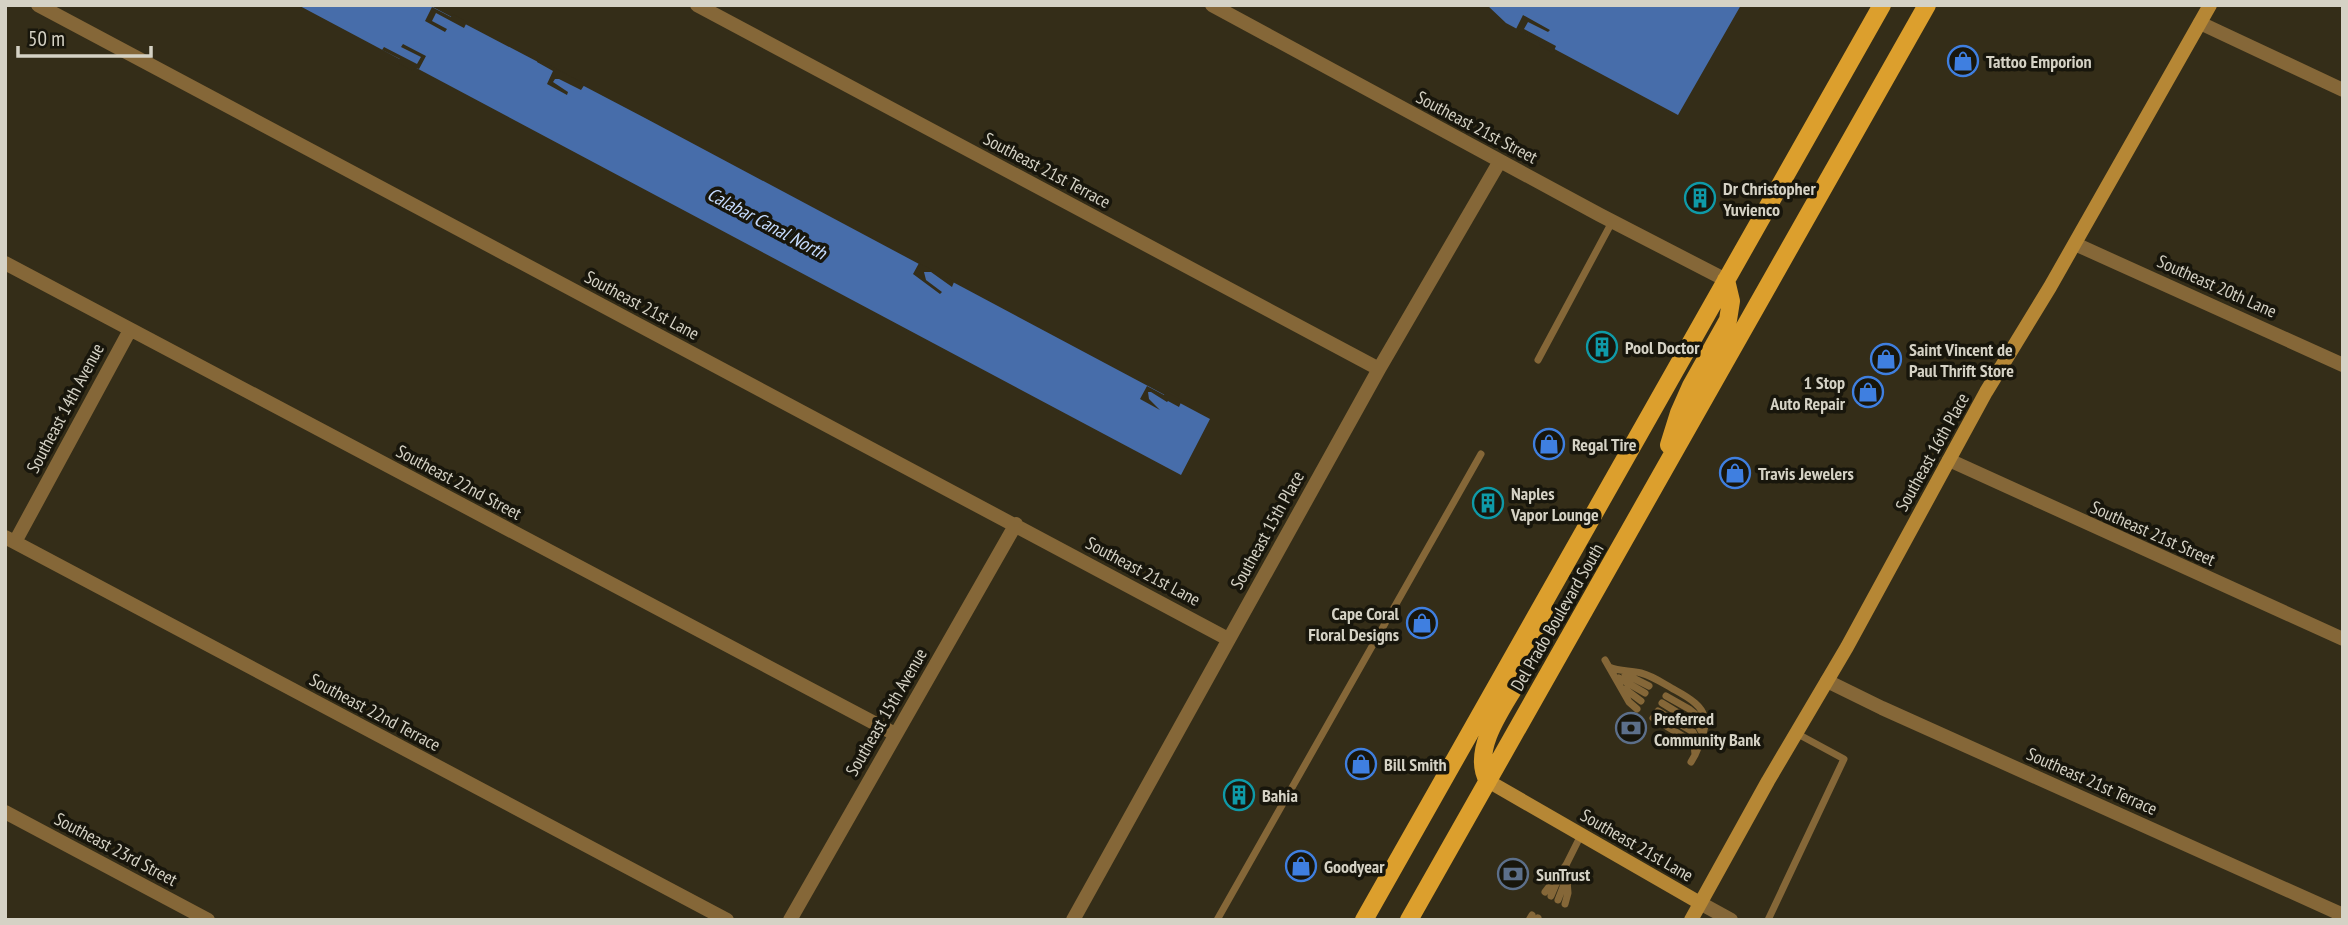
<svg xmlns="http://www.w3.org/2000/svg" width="2348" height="925" font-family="'PT Sans Narrow',sans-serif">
<rect width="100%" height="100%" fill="#342d18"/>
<path fill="#476daa" d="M298 5H429L645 118 1210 419 1181 475Z
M1487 5H1741L1678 115 1506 23Z"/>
<path fill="#342d18" d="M432 7 451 17 453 14 467 22 464 28 436 13 432 21 447 29 445 32 425 21Z
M1523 15 1550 30 1548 32 1528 22 1524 29 1556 46 1553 53 1539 45 1540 42 1516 29Z
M403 44 426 56 419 69 415 68 413 71 398 63 400 59 382 50 384 47 417 64 421 57 401 47Z
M538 59 585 84 581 90 559 79H555L553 82 568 92 567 95 547 84 553 71 537 62Z
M919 263 954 282 952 287 931 272H924L926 280 942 292 940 294 913 274Z
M1147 386 1164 395 1166 392 1182 400 1179 407 1168 401 1167 402 1151 392H1148L1149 399 1160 410 1140 399Z"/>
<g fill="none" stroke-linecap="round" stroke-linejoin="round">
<path stroke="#856738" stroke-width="7" d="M1538 360 1612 222
M1605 660 1629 702 1637 709
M1609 667C1620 672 1630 670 1641 673 1653 676 1664 684 1675 690 1710 709 1711 719 1695 755
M1625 674 1649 686
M1619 678 1645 693
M1625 689 1641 701
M1666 696 1689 709 1705 722
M1662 703 1698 725 1703 734
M1658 711 1693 732 1699 744
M1653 718 1694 743 1695 755 1691 762
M1545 892 1566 865 1581 835
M1551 896 1559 877
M1558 900 1563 887 1566 867
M1565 904 1568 893 1567 880
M1217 920 1481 454
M1529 920 1532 915
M1537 920 1538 918
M1768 920 1844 759 1796 733"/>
<path stroke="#856738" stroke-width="14" d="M38 5 1228 639
M697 5 1379 369
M1212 5 1600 215 1726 280
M2200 23 2343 90
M2075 244 2343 365
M5 263 895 734
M1949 460 2343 639
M5 537 727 920
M15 542 130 330
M1827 681 1882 708 2343 915
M5 812 208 920
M1700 903 1731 920
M790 920 1016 524
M1073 920 1379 369 1500 161"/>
<path stroke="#b68735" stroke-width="14" d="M1488 781 1700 903
M1691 920 1768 781 1847 647 1986 392 2050 287 2210 5"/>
<path stroke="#dc9f2d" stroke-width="18" d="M1669 445 1679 413 1691 386 1728 320 1731 301 1726 280
M1488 781C1467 745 1516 691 1531 659 1538 644 1541 628 1544 612
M1364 920 1882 5
M1409 920 1927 5"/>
</g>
<defs>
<g id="shop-ring" transform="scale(1.575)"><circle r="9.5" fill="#18160c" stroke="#3f7fe0" stroke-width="1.5"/><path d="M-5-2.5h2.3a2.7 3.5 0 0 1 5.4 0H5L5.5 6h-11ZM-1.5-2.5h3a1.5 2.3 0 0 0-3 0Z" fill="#3f7fe0"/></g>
<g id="building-ring" transform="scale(1.575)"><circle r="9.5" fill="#18160c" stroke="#0f9aa8" stroke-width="1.5"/><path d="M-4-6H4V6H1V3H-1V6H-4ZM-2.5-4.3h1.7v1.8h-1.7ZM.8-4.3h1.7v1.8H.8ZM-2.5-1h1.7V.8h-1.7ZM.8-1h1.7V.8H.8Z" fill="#0f9aa8"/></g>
<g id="bank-ring" transform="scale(1.575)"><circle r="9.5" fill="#18160c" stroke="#5c6f8a" stroke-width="1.5"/><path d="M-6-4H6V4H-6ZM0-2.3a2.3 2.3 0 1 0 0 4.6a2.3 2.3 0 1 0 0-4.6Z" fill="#5c6f8a"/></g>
</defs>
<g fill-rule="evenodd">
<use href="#shop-ring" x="1963" y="61"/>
<use href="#building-ring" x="1700" y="198"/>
<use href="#building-ring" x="1602" y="347"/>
<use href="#shop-ring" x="1886" y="359"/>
<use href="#shop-ring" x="1868" y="392"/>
<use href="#shop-ring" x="1549" y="444"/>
<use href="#shop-ring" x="1735" y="473"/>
<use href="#building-ring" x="1488" y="503"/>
<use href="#shop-ring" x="1422" y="623"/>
<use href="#bank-ring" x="1631" y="728"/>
<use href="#shop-ring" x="1361" y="764"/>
<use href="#building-ring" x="1239" y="795"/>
<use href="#shop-ring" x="1301" y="866"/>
<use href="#bank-ring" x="1513" y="874"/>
</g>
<g text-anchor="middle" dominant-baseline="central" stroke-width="7" stroke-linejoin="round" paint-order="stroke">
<g font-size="18" font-weight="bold" fill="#d5d2c5" stroke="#18160c" text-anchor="start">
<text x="1986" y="61">Tattoo Emporion</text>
<text x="1723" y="188">Dr Christopher<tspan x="1723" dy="21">Yuvienco</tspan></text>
<text x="1625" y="347">Pool Doctor</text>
<text x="1909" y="349">Saint Vincent de<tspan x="1909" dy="21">Paul Thrift Store</tspan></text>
<text x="1845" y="382" text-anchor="end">1 Stop<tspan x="1845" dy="21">Auto Repair</tspan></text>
<text x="1572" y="444">Regal Tire</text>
<text x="1758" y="473">Travis Jewelers</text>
<text x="1511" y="493">Naples<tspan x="1511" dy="21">Vapor Lounge</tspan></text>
<text x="1399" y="613" text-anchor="end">Cape Coral<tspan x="1399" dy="21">Floral Designs</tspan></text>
<text x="1654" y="718">Preferred<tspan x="1654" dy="21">Community Bank</tspan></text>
<text x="1384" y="764">Bill Smith</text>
<text x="1262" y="795">Bahia</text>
<text x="1324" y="866">Goodyear</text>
<text x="1536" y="874">SunTrust</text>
</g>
<g font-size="18" fill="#d5d2c5" stroke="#18160c">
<text transform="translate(1477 127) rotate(28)">Southeast 21st Street</text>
<text transform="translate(1047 170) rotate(28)">Southeast 21st Terrace</text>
<text transform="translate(2217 286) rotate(24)">Southeast 20th Lane</text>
<text transform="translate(642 305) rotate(28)">Southeast 21st Lane</text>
<text transform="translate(65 408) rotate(-62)">Southeast 14th Avenue</text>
<text transform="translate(1932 452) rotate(-61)">Southeast 16th Place</text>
<text transform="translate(459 482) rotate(28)">Southeast 22nd Street</text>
<text transform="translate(1267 530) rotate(-61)">Southeast 15th Place</text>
<text transform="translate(2153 533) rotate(24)">Southeast 21st Street</text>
<text transform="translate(1143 571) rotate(28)">Southeast 21st Lane</text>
<text transform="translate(1557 617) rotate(-60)">Del Prado Boulevard South</text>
<text transform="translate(375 712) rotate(28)">Southeast 22nd Terrace</text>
<text transform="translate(886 712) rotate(-60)">Southeast 15th Avenue</text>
<text transform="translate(2092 781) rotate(24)">Southeast 21st Terrace</text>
<text transform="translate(1637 845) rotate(30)">Southeast 21st Lane</text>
<text transform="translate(116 849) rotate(28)">Southeast 23rd Street</text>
</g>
<g font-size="19" font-style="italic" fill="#c6dcff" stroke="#18160c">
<text transform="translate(767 223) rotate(28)">Calabar Canal North</text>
</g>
</g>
<rect width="2348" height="925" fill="none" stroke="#d5d2c5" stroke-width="14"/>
<path d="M18 46v10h133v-10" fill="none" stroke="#d5d2c5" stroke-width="3.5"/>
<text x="28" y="46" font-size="21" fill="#d5d2c5" stroke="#18160c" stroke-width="5" paint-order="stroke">50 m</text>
</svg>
